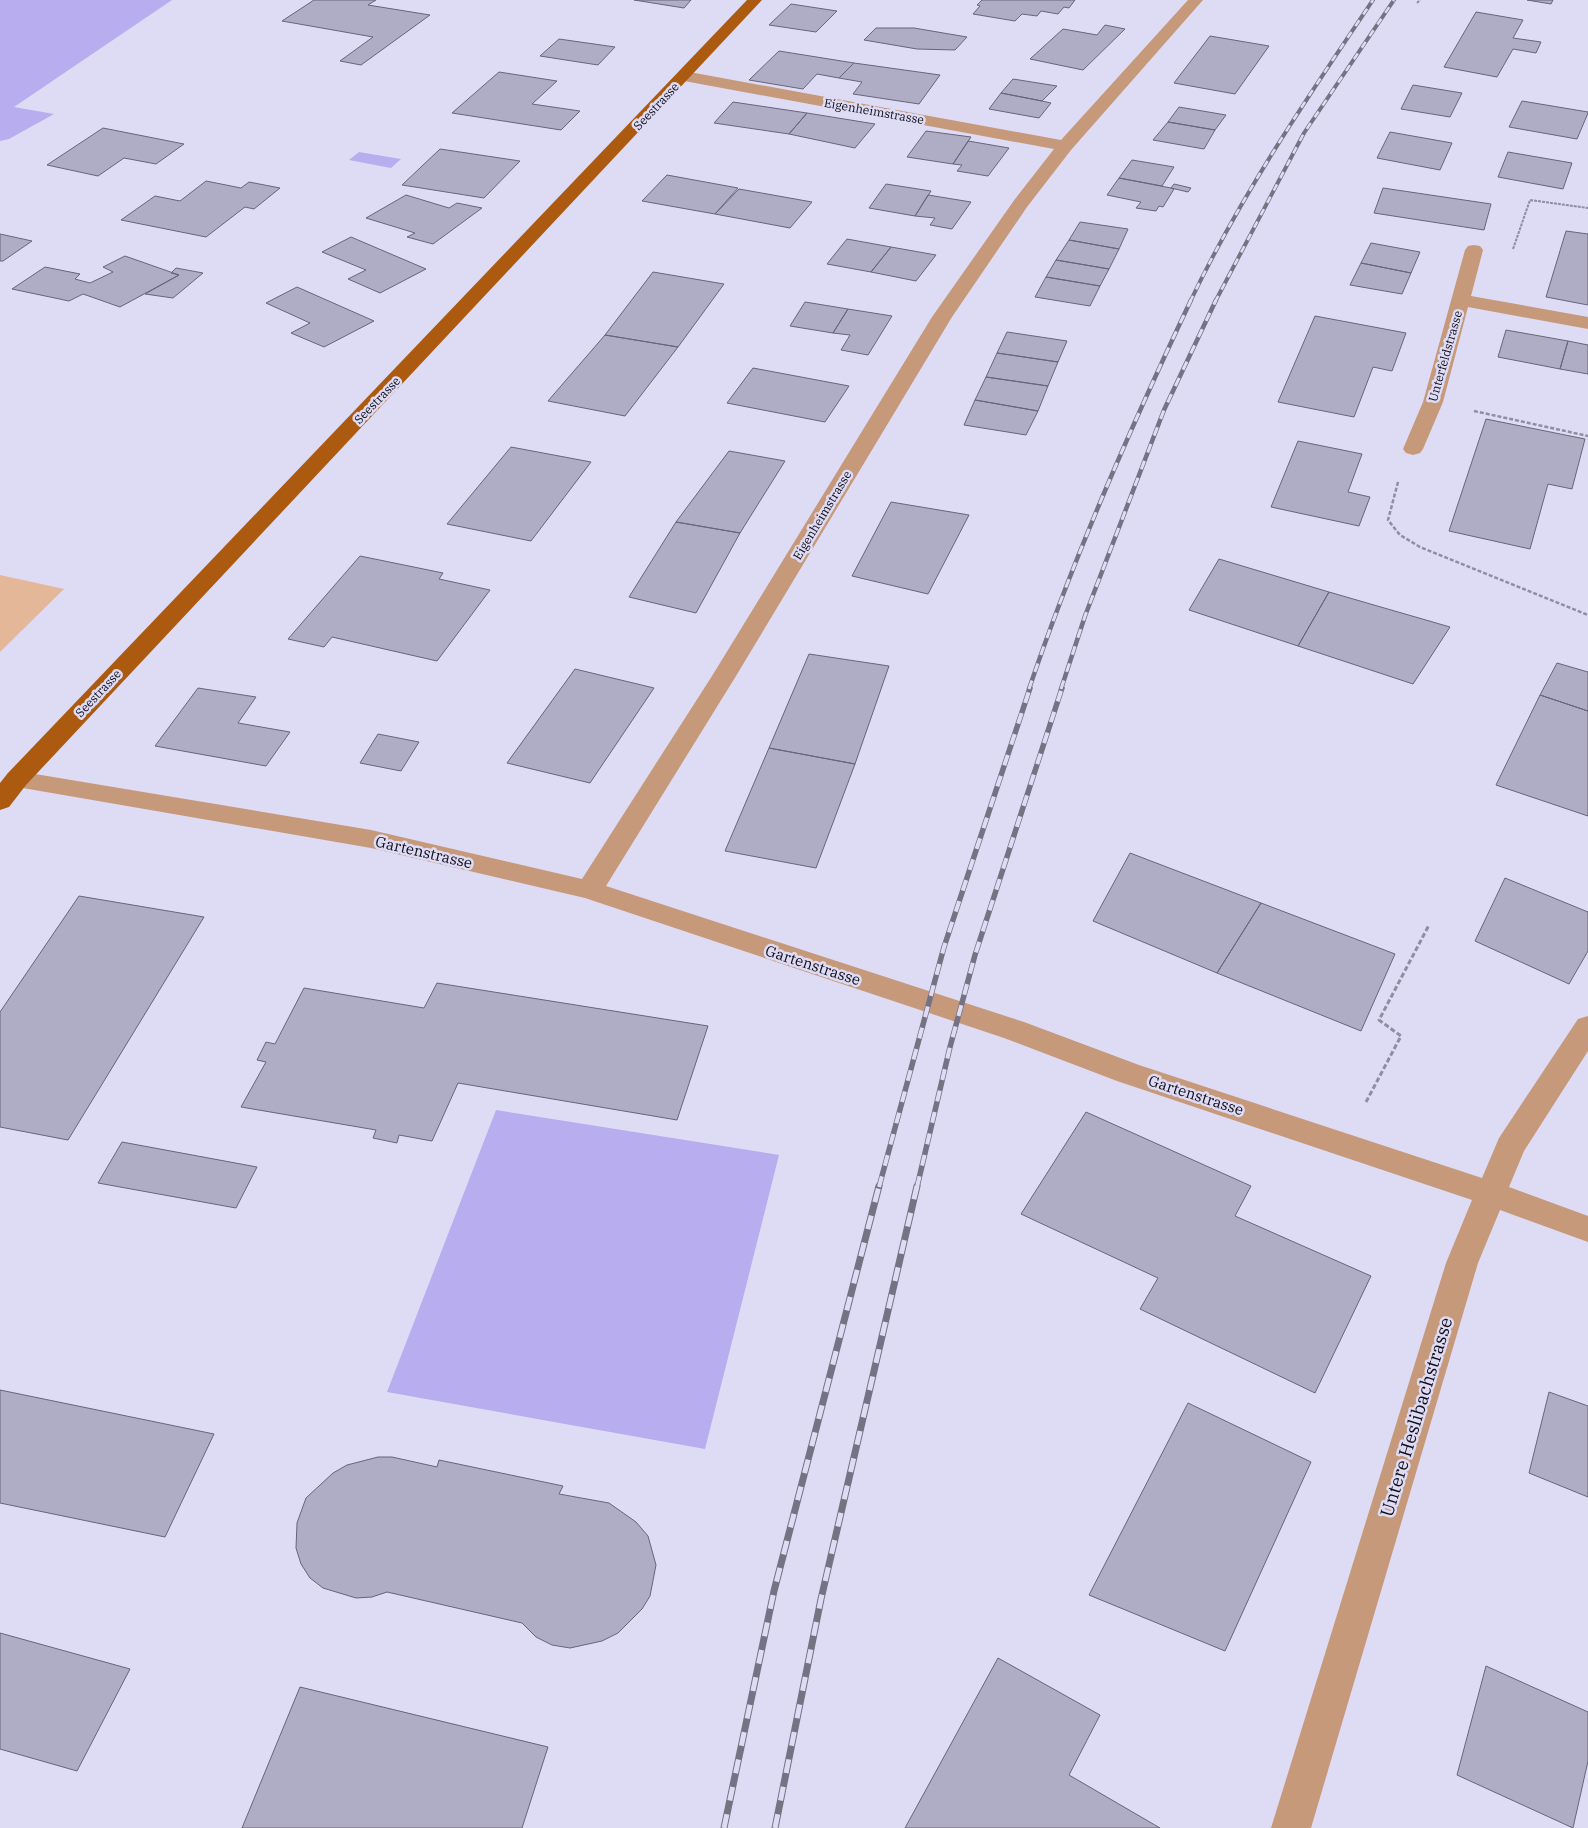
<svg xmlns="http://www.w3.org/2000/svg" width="1588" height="1828" font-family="'IBM Plex Serif',serif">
<rect width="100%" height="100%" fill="#dedbf5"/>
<path fill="#e5b799" d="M0 575 64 589 0 652Z"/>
<path fill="#b8adef" d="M0 0H172L14 107 54 114 9 139 0 141Z
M359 152 401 159 391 168 349 160Z
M496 1110 779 1155 705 1449 387 1392Z"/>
<path fill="#afacc5" stroke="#67647b" d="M314 0H376L368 5 430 15 361 65 340 61 373 37 282 21Z
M634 0H691L684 8Z
M982 0H1075L1069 8 1064 7 1058 14 1041 11 1037 16 1022 14 1015 21 973 14 980 6 977 5Z
M1527 0H1553L1551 4Z
M791 4 837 11 816 32 769 25Z
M1476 12 1523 20 1513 38 1541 42 1536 53 1513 49 1497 77 1444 67Z
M1105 25 1125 29 1083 70 1030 59 1063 29 1097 35Z
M876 28H914L967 37 955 50 917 49 864 40Z
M1210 36 1269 46 1235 94 1174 83Z
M559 39 615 47 598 65 540 56Z
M779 51 854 63 839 78 817 74 803 89 749 80Z
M854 63 940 75 919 104 853 94 862 82 839 78Z
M499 72 557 81 532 104 580 111 561 130 452 113Z
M1013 79 1057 86 1042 101 1001 93Z
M1413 85 1462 93 1450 117 1401 109Z
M1001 93 1042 101 1051 103 1039 118 989 109Z
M1522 101 1588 112V113L1577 139 1509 127Z
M733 102 807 113 789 134 714 123Z
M1179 107 1226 115 1215 130 1168 122Z
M807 113 875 124 855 148 789 134Z
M1168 122 1215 130 1204 149 1153 140Z
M103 128 184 144 156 164 124 158 98 176 47 165Z
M926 131 971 137 953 164 907 157Z
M1390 132 1452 143 1440 170 1377 158Z
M968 141 1009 148 988 176 957 171 962 165 953 164Z
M440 149 520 161 484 198 402 185Z
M1508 152 1572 163 1563 189 1498 177Z
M1132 160 1174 167 1162 186 1119 178Z
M667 175 738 188 715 214 642 201Z
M1119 178 1171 188 1174 189 1163 207 1159 206 1156 211 1136 208 1141 202 1107 195Z
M206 181 241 188 249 182 280 188 254 209 245 207 206 237 121 220 155 196 180 201Z
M886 184 931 191 915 216 869 208Z
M1174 184 1191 188 1188 192 1171 188Z
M1383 188 1491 204 1484 230 1374 213Z
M739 189 812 202 790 228 715 214Z
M406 195 449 208 457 203 482 208 433 244 407 237 415 233 366 218Z
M928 195 971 202 952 229 930 225 935 218 915 216Z
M1080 222 1128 229 1119 249 1069 240Z
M1566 231 1588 234V305L1546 297Z
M0 234 32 241 3 261H0Z
M351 237 426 269 380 293 348 279 366 270 322 252Z
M847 239 891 247 871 272 827 264Z
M1069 240 1119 249 1109 269 1056 260Z
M1371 243 1420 252 1411 273 1361 263Z
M891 247 936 255 916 281 871 272Z
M125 256 179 275 120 307 83 294 69 301 12 289 45 267 80 274 75 279 90 283 113 272 103 267Z
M1056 260 1109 269 1100 286 1046 277Z
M1361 263 1411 273 1402 294 1350 285Z
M176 268 203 273 173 298 145 294 179 275 171 273Z
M653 272 724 284 678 347 605 335Z
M1046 277 1100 286 1090 306 1035 297Z
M297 287 374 321 324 347 291 333 310 323 266 303Z
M805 302 848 309 833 333 790 326Z
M848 309 892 316 868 355 841 350 850 335 833 333Z
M1315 316 1406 333 1392 371 1373 367 1354 417 1278 402Z
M1506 330 1568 341 1560 369 1498 357Z
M1007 332 1067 341 1058 362 997 353Z
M605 335 678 347 625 416 548 401Z
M1568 341 1588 345V374L1560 369Z
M997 353 1058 362 1048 386 986 377Z
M753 368 849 386 825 422 727 403Z
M986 377 1048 386 1038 411 975 400Z
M975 400 1038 411 1026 435 964 425Z
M1486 419 1585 439 1572 489 1548 484 1530 549 1449 531Z
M1298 441 1362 454 1348 492 1370 497 1359 526 1271 507Z
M511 447 591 462 531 541 447 524Z
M729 451 785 461 740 533 676 522Z
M891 502 969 515 928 594 852 576Z
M676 522 740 533 696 613 629 597Z
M360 556 443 573 439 579 490 590 437 661 332 637 324 647 288 639Z
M1219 559 1329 592 1298 646 1189 610Z
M1329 592 1450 627 1413 684 1298 646Z
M809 654 889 666 855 764 769 748Z
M1557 663 1588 672V711L1540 695Z
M575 669 654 688 590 783 507 763Z
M198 688 256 697 238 723 290 732 266 766 155 746Z
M1540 695 1588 711V816L1496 785Z
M378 734 419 742 401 771 360 763Z
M769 748 855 764 816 868 725 851Z
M1130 853 1261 903 1217 973 1093 921Z
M1505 878 1588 912V951L1569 984 1475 941Z
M79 896 204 917 68 1140 0 1127V1012Z
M1261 903 1395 954 1361 1031 1217 973Z
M437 983 708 1026 677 1120 458 1083 432 1141 399 1135 397 1143 373 1138 376 1130 241 1107 266 1062 257 1060 266 1042 275 1044 304 988 424 1008Z
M1086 1112 1251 1186 1235 1216 1371 1276 1315 1393 1140 1309 1158 1278 1021 1214Z
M122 1142 257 1167 236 1208 98 1183Z
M0 1390 214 1434 165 1537 0 1503Z
M1549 1392 1588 1406V1497L1529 1473Z
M1188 1403 1311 1462 1225 1651 1089 1595Z
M378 1457H392L437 1467 439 1460 563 1486 559 1494 609 1503 636 1522 648 1536 656 1565 650 1596 642 1609 618 1633 602 1641 570 1648 552 1645 536 1637 522 1623 387 1592 372 1597 356 1598 323 1588 310 1578 301 1564 296 1548 297 1523 306 1498 333 1473 347 1465Z
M0 1633 130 1669 77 1771 0 1749Z
M998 1658 1100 1715 1069 1775 1160 1828H905Z
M1486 1666 1588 1712V1761L1573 1828 1457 1775Z
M300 1687 548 1747 522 1828H242Z"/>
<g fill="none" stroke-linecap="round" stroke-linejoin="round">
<path stroke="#8f8da0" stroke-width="2" stroke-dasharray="3 1" stroke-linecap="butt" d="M1417 3 1420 0
M1513 249 1530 200 1588 208"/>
<path stroke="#8f8da0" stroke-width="2.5" stroke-dasharray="4 2" stroke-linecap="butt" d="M1474 411 1588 436
M1398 482 1388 520 1400 535 1420 547 1588 615"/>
<path stroke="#8f8da0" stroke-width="3" stroke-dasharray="5 2.5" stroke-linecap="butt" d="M1366 1102 1401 1036 1379 1020 1429 925"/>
<path fill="#c6997a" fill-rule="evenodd" d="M1188 0H1203L1071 150 1027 207 952 317 736 676 606 886 1024 1022 1139 1065 1482 1178 1499 1138 1578 1019 1588 1016V1051L1524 1151 1509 1187 1588 1216V1242L1500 1210 1478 1263 1311 1828H1271L1446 1263 1472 1200 1117 1081 1004 1038 585 898 371 848 17 787 8 785 4 779 8 773 17 771 371 830 582 879 712 676 932 317 1015 199 1054 149 684 81 676 76 684 71 1061 140Z
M1474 245 1480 246 1483 250 1471 296 1588 317V329L1468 307 1443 402 1423 449 1420 453 1413 455 1406 453 1403 449 1423 402 1465 250 1468 246Z"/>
<path fill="#ab5a10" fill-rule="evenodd" d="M747 0H762L26 785 9 807 0 810V783L8 773Z"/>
<g stroke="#757283" stroke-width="4">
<path id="rail-far3" d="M1190 302C1241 195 1307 98 1373 0
M1215 302 1304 133 1394 0"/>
</g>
<g stroke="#757283" stroke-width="4.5">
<path id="rail-far2" d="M1029 689C1074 556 1131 427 1191 300
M1061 689 1085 616 1164 410 1216 300"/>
</g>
<g stroke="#757283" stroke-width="5.5">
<path id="rail-far1" d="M879 1187 944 947 1030 688
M917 1187 950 1047 975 955 1062 688"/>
</g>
<g stroke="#757283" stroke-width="7">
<path id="rail" d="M724 1828 774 1591 879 1186
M775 1828 821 1599 917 1186"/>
</g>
<use href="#rail-far3" stroke="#dedbf5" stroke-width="2.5" stroke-dasharray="7" stroke-linecap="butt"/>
<use href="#rail-far2" stroke="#dedbf5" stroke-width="3" stroke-dasharray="9" stroke-linecap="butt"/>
<use href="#rail-far1" stroke="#dedbf5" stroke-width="4" stroke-dasharray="11" stroke-linecap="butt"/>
<use href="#rail" stroke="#dedbf5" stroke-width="5" stroke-dasharray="14" stroke-linecap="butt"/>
</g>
<g text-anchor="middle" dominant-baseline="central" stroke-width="5" stroke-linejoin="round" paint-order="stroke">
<g font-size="12" fill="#0f0d16" stroke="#dedbf5">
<text transform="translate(656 106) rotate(-47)">Seestrasse</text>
<text transform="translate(874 111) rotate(10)">Eigenheimstrasse</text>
<text transform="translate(1445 356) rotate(-74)">Unterfeldstrasse</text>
<text transform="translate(377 400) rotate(-46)">Seestrasse</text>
<text transform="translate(822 515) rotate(-59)">Eigenheimstrasse</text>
<text transform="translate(98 693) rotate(-47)">Seestrasse</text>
</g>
<g font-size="15" fill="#0f0d16" stroke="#dedbf5">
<text transform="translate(424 852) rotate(13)">Gartenstrasse</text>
<text transform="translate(813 965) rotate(18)">Gartenstrasse</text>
<text transform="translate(1196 1095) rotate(18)">Gartenstrasse</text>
</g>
<g font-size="18" fill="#0f0d16" stroke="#dedbf5">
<text transform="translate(1416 1417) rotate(-73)">Untere Heslibachstrasse</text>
</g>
</g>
</svg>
